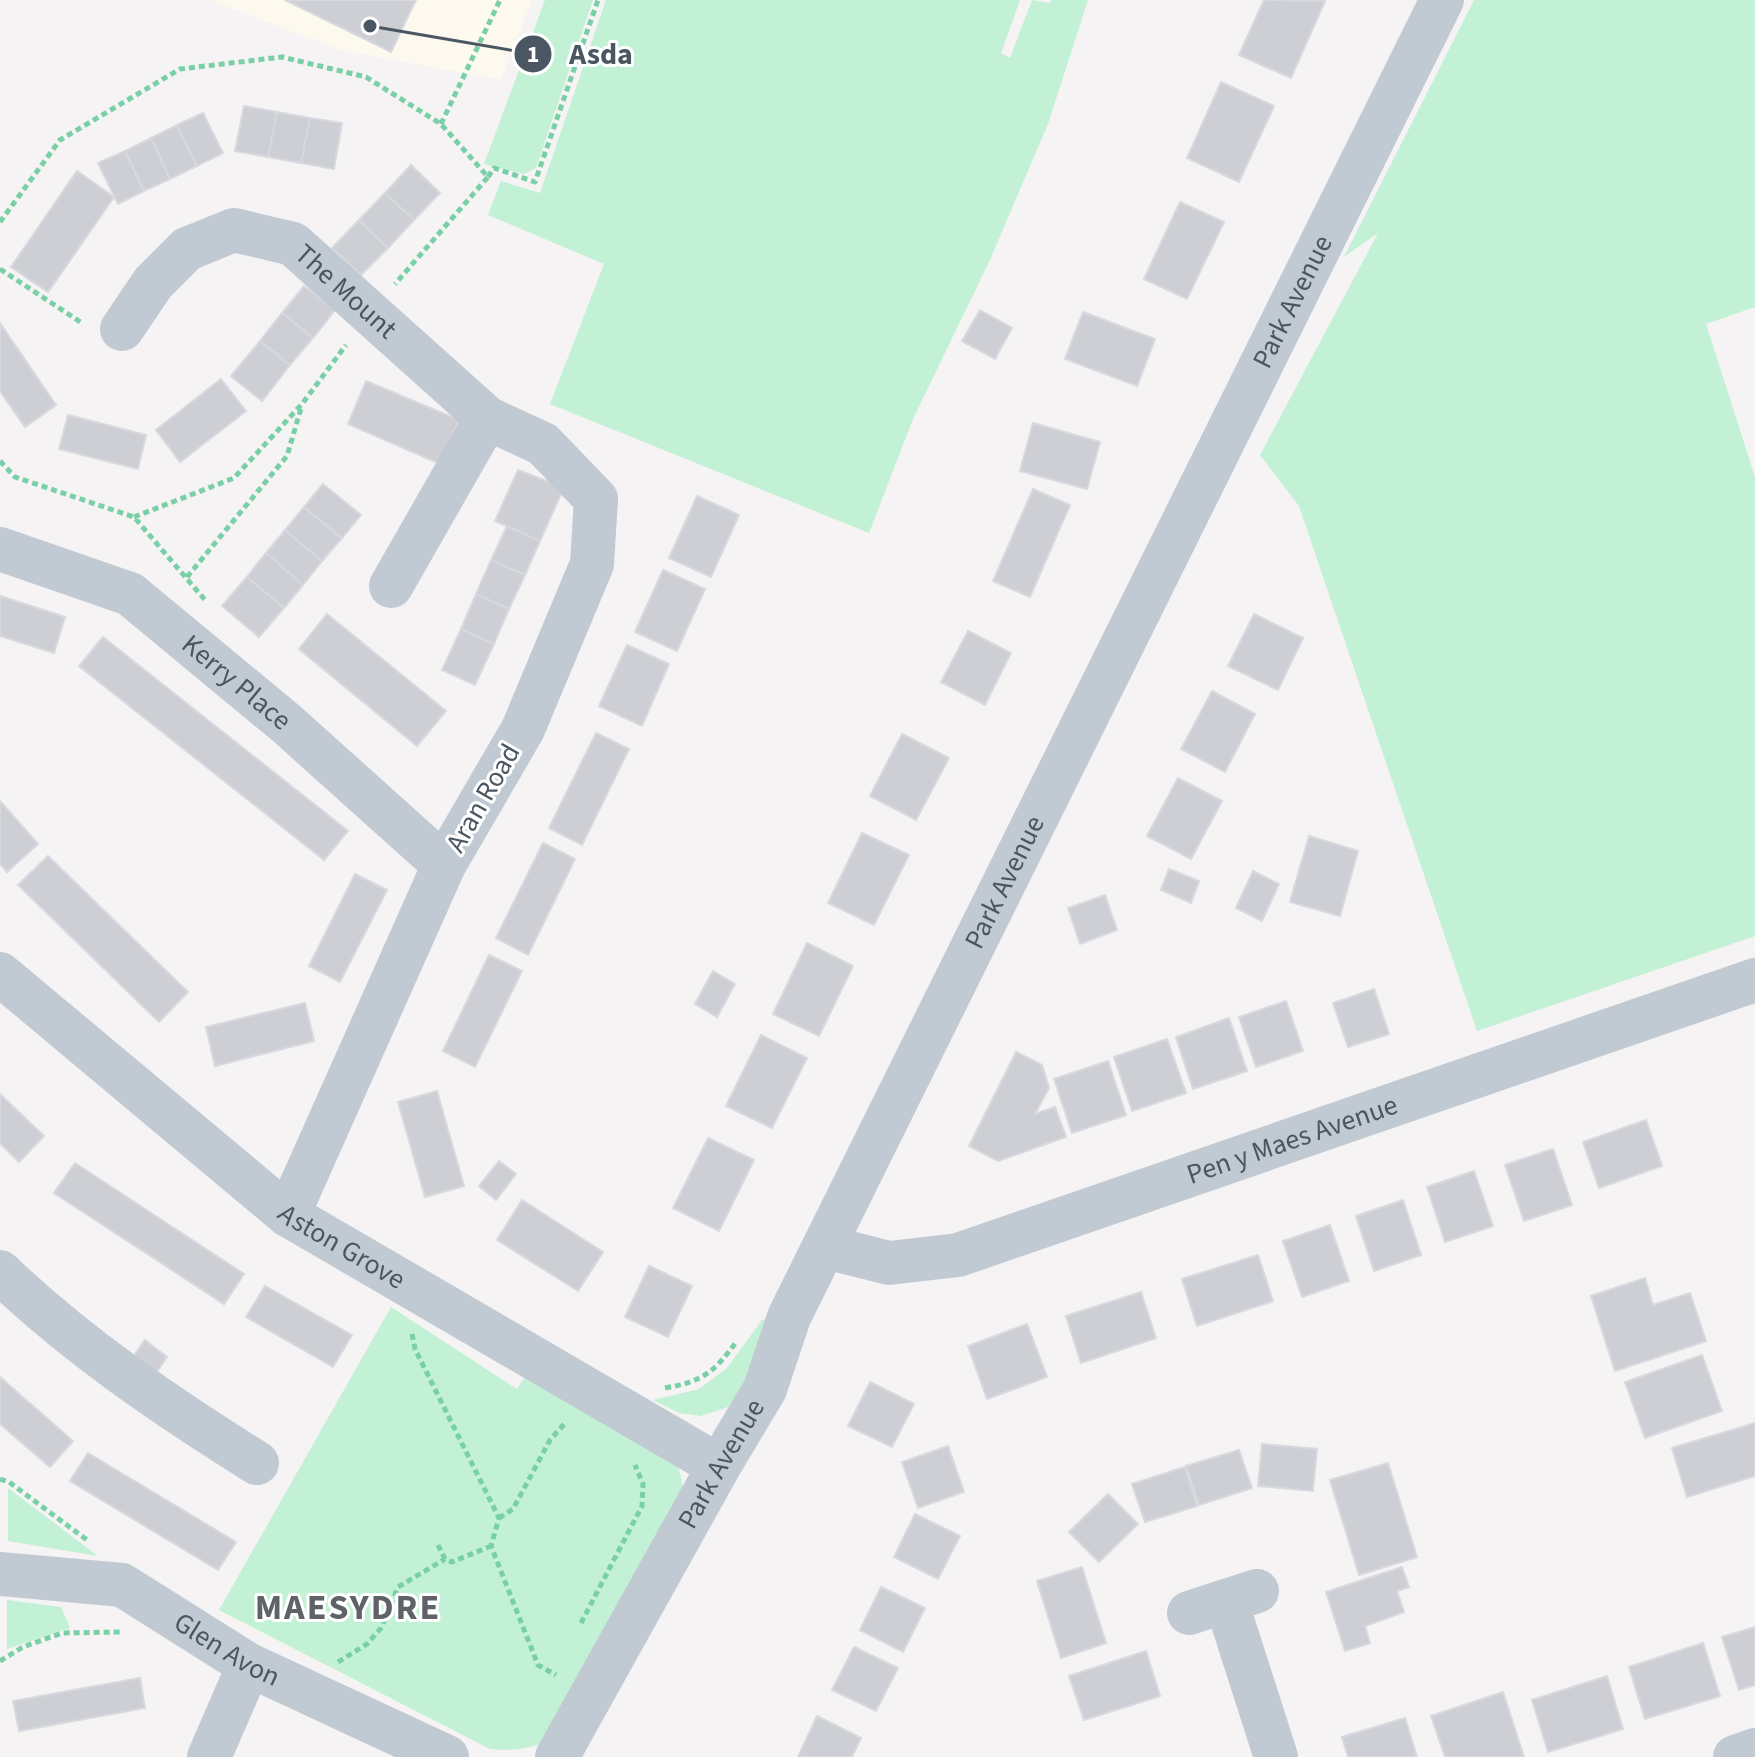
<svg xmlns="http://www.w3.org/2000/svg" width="1755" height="1757" font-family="'Source Sans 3',sans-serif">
<rect width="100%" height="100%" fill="#f5f3f3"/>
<path fill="#fdf9ef" d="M210 0H532L501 80 340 50Z"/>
<path fill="#c3f1d5" d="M545 0H593L536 168 524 174 484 164Z
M606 0H1020L1001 53 1010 58 1032 0 1050 3 1051 0H1088L1048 124 989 262 913 419 869 533 550 404 604 264 488 215 501 181 540 193Z
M1474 0H1755V307L1706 324 1755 477V936L1477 1031 1299 506 1260 455 1378 233 1344 257Z
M391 1307 517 1389 529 1370 678 1465 684 1491 549 1741C528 1749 512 1751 490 1749L219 1610Z
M762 1320H774L743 1394 726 1408 700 1416 679 1413 653 1400 699 1389 727 1368Z
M8 1488 98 1556 8 1541Z
M7 1600 61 1607 70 1628 7 1649Z"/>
<path fill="#cdcfd5" stroke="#d7d9de" stroke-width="2" d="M285 0H416L391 52Z
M1264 0 1325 1 1291 78 1239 55Z
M1221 82 1274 106 1239 182 1187 158Z
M244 106 277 112 268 157 235 151Z
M277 112 310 118 301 163 268 157Z
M203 113 223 153 197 166 177 125Z
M310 118 342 123 334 169 301 163Z
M177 125 197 166 170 179 151 138Z
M151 138 170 179 144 191 125 151Z
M125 151 144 191 118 204 98 163Z
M411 165 440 193 414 220 385 193Z
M77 171 114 197 48 292 11 267Z
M385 193 414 220 388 248 359 220Z
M1180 202 1224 222 1187 299 1144 279Z
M359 220 388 248 361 275 332 248Z
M304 286 335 310 313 338 282 313Z
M980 310 1012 328 995 359 962 341Z
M1083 312 1155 339 1137 386 1065 359Z
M282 313 313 338 290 365 260 341Z
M0 323 56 405 25 427 0 391Z
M260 341 290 365 262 401 231 376Z
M221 379 246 411 180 462 156 430Z
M366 381 459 420 440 464 348 424Z
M68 415 146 435 138 469 59 449Z
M1033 423 1100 442 1087 489 1020 471Z
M518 470 552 483 561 494 540 541 495 521Z
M323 484 361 515 342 538 304 507Z
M1033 489 1070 505 1030 597 993 581Z
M697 496 739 515 711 577 669 558Z
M304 507 342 538 322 561 285 530Z
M507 526 540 541 525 575 491 560Z
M285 530 322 561 303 585 266 553Z
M266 553 303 585 284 608 247 577Z
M491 560 525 575 509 609 476 594Z
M663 570 705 589 677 651 635 632Z
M247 577 284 608 259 637 222 606Z
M476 594 509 609 494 644 461 629Z
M0 596 65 617 54 653 0 636Z
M327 614 446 711 417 746 299 649Z
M1254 614 1303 638 1278 690 1228 666Z
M461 629 494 644 475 685 442 670Z
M968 631 1011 653 985 705 941 682Z
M103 637 348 831 324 860 79 666Z
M627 645 669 664 642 726 599 706Z
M1212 691 1255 714 1225 772 1181 749Z
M596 733 629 749 582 845 549 828Z
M902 734 949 758 916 820 870 796Z
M1178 778 1222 801 1191 859 1147 836Z
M0 801 38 844 7 872 0 864Z
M862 833 909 855 874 925 828 903Z
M1309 836 1358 851 1340 916 1290 902Z
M543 843 575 859 528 955 496 938Z
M48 856 188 992 159 1022 18 885Z
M1169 869 1199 881 1191 903 1161 890Z
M1253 871 1279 884 1262 921 1236 908Z
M355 874 387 890 340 982 309 966Z
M1105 895 1117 930 1080 944 1068 908Z
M807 943 853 966 819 1036 773 1014Z
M489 955 522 971 475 1067 443 1051Z
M713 971 735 984 717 1017 695 1004Z
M1374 989 1389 1034 1348 1047 1333 1003Z
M1286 1001 1303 1051 1256 1067 1239 1017Z
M305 1003 314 1041 215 1066 206 1027Z
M1229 1018 1247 1071 1193 1089 1176 1037Z
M761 1035 807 1058 772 1128 726 1106Z
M1167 1039 1186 1093 1132 1111 1114 1057Z
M1016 1052 1042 1065 1049 1088 1035 1114 1055 1107 1066 1137 998 1161 969 1146Z
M1108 1061 1126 1115 1072 1133 1054 1079Z
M437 1091 464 1186 425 1197 398 1102Z
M0 1094 44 1136 19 1162 0 1143Z
M1646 1120 1662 1166 1599 1188 1583 1142Z
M708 1138 754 1160 719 1231 673 1208Z
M1553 1149 1572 1205 1524 1221 1505 1165Z
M499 1161 516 1174 496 1200 479 1186Z
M75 1163 244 1274 224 1304 54 1193Z
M1474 1171 1493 1226 1445 1242 1427 1187Z
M522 1200 603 1252 578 1291 497 1240Z
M1403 1200 1421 1255 1374 1271 1356 1216Z
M1330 1225 1349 1281 1302 1297 1283 1241Z
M1258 1255 1273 1301 1197 1326 1182 1279Z
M649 1266 692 1286 668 1337 625 1317Z
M1645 1278 1653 1305 1690 1293 1706 1341 1615 1371 1591 1296Z
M265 1286 352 1335 333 1367 246 1317Z
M1141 1292 1156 1338 1081 1363 1066 1316Z
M1027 1324 1047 1377 987 1399 968 1346Z
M145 1340 167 1357 152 1379 129 1363Z
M1702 1355 1722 1411 1645 1438 1625 1382Z
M0 1377 73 1441 50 1467 0 1424Z
M870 1382 914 1404 892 1447 848 1426Z
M1755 1423V1476L1687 1497 1672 1448Z
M1262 1444 1317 1449 1313 1491 1258 1486Z
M948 1446 964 1492 918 1508 902 1462Z
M1239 1450 1252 1488 1199 1505 1186 1466Z
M88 1453 236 1542 218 1570 70 1481Z
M1388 1463 1417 1557 1359 1575 1330 1480Z
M1185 1467 1197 1506 1145 1522 1132 1484Z
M1108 1494 1138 1524 1099 1562 1069 1532Z
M915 1514 960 1536 938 1579 894 1557Z
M1082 1567 1106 1643 1061 1658 1037 1581Z
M1402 1567 1409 1587 1397 1591 1404 1612 1365 1626 1370 1643 1345 1651 1326 1592Z
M881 1587 925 1608 903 1652 860 1630Z
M1755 1627V1685L1739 1690 1722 1637Z
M1703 1643 1720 1696 1645 1719 1629 1667Z
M854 1647 898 1668 876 1711 832 1690Z
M1146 1651 1160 1696 1084 1720 1069 1676Z
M1607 1676 1623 1729 1548 1752 1532 1700Z
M140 1678 145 1708 19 1731 13 1701Z
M1503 1692 1524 1757H1445L1431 1716Z
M817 1716 861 1738 852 1757H798Z
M1405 1718 1417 1757H1348L1342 1737Z"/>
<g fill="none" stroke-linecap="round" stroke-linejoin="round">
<path stroke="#7ad0a6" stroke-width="5" stroke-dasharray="6 4" stroke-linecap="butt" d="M441 124 500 0
M488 177 494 168 535 182 598 0
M0 222 60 140 180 69 282 57 366 77 441 124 488 177 395 284
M0 269 82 323
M0 461 15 477 134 517 205 600
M134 517 234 478 302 404 346 345
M187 577 287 456 302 405
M412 1334 415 1349 499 1518 491 1546 538 1665 556 1675
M665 1388C704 1381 714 1372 737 1341
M0 1479 9 1482 87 1540
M499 1518 513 1509 550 1440 566 1422
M438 1545 445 1559 452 1562 491 1546
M581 1623 642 1506 643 1484 635 1465
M0 1661 23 1647 62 1633 121 1632
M338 1662 367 1644 381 1628 398 1587 445 1559"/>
<g stroke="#c1cad2" stroke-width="44">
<path id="s1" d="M122 329 153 283 187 249 234 230 293 244 487 418 543 444 596 499 592 564 523 729 444 865 288 1215"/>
<path id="s2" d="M0 549 130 594 287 724 444 865"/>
<path d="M391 586 487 418"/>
<path id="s3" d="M0 974 288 1215 719 1466"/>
<path id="s4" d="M826 1247 889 1263 958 1255 1755 980"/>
<path d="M0 1272C77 1346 166 1406 257 1463"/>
<path id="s5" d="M0 1574 122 1585 249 1665 447 1757"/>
<path d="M1226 1601 1276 1757"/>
<path d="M1189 1613 1257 1591"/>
<path d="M209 1757 249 1665"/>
<path id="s6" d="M557 1757 719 1466 765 1389 789 1317 1442 0"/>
<path d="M1735 1757 1755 1750"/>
</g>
</g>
<g text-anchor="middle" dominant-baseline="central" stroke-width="6" stroke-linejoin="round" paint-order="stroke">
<g font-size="28" fill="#4a5661" stroke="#fff">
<text stroke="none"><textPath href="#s1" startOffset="286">The Mount</textPath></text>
<text stroke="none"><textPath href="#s6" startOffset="1632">Park Avenue</textPath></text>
<text stroke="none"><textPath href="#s2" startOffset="276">Kerry Place</textPath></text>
<text transform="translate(483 798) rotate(-60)">Aran Road</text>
<text stroke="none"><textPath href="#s6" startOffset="984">Park Avenue</textPath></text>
<text stroke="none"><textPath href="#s4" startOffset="488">Pen y Maes Avenue</textPath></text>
<text stroke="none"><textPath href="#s3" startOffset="438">Aston Grove</textPath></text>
<text stroke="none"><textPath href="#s6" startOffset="336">Park Avenue</textPath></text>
<text stroke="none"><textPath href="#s5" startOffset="246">Glen Avon</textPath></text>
</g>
<g font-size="36" font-weight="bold" letter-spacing="2" fill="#5f6368" stroke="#fff">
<text x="348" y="1607">MAESYDRE</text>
</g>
</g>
<path fill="none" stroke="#4a5661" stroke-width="3" d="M370 26L533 54"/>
<g fill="#4a5661" stroke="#fff" stroke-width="3">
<circle cx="370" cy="26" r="8"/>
<circle cx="533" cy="54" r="20"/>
</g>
<g font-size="24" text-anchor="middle" font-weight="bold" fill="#fff">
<text x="533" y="62">1</text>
</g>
<g font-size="30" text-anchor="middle" font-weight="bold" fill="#4a5661" stroke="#fff" stroke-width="6" stroke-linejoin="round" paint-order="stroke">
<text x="601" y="64">Asda</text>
</g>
</svg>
